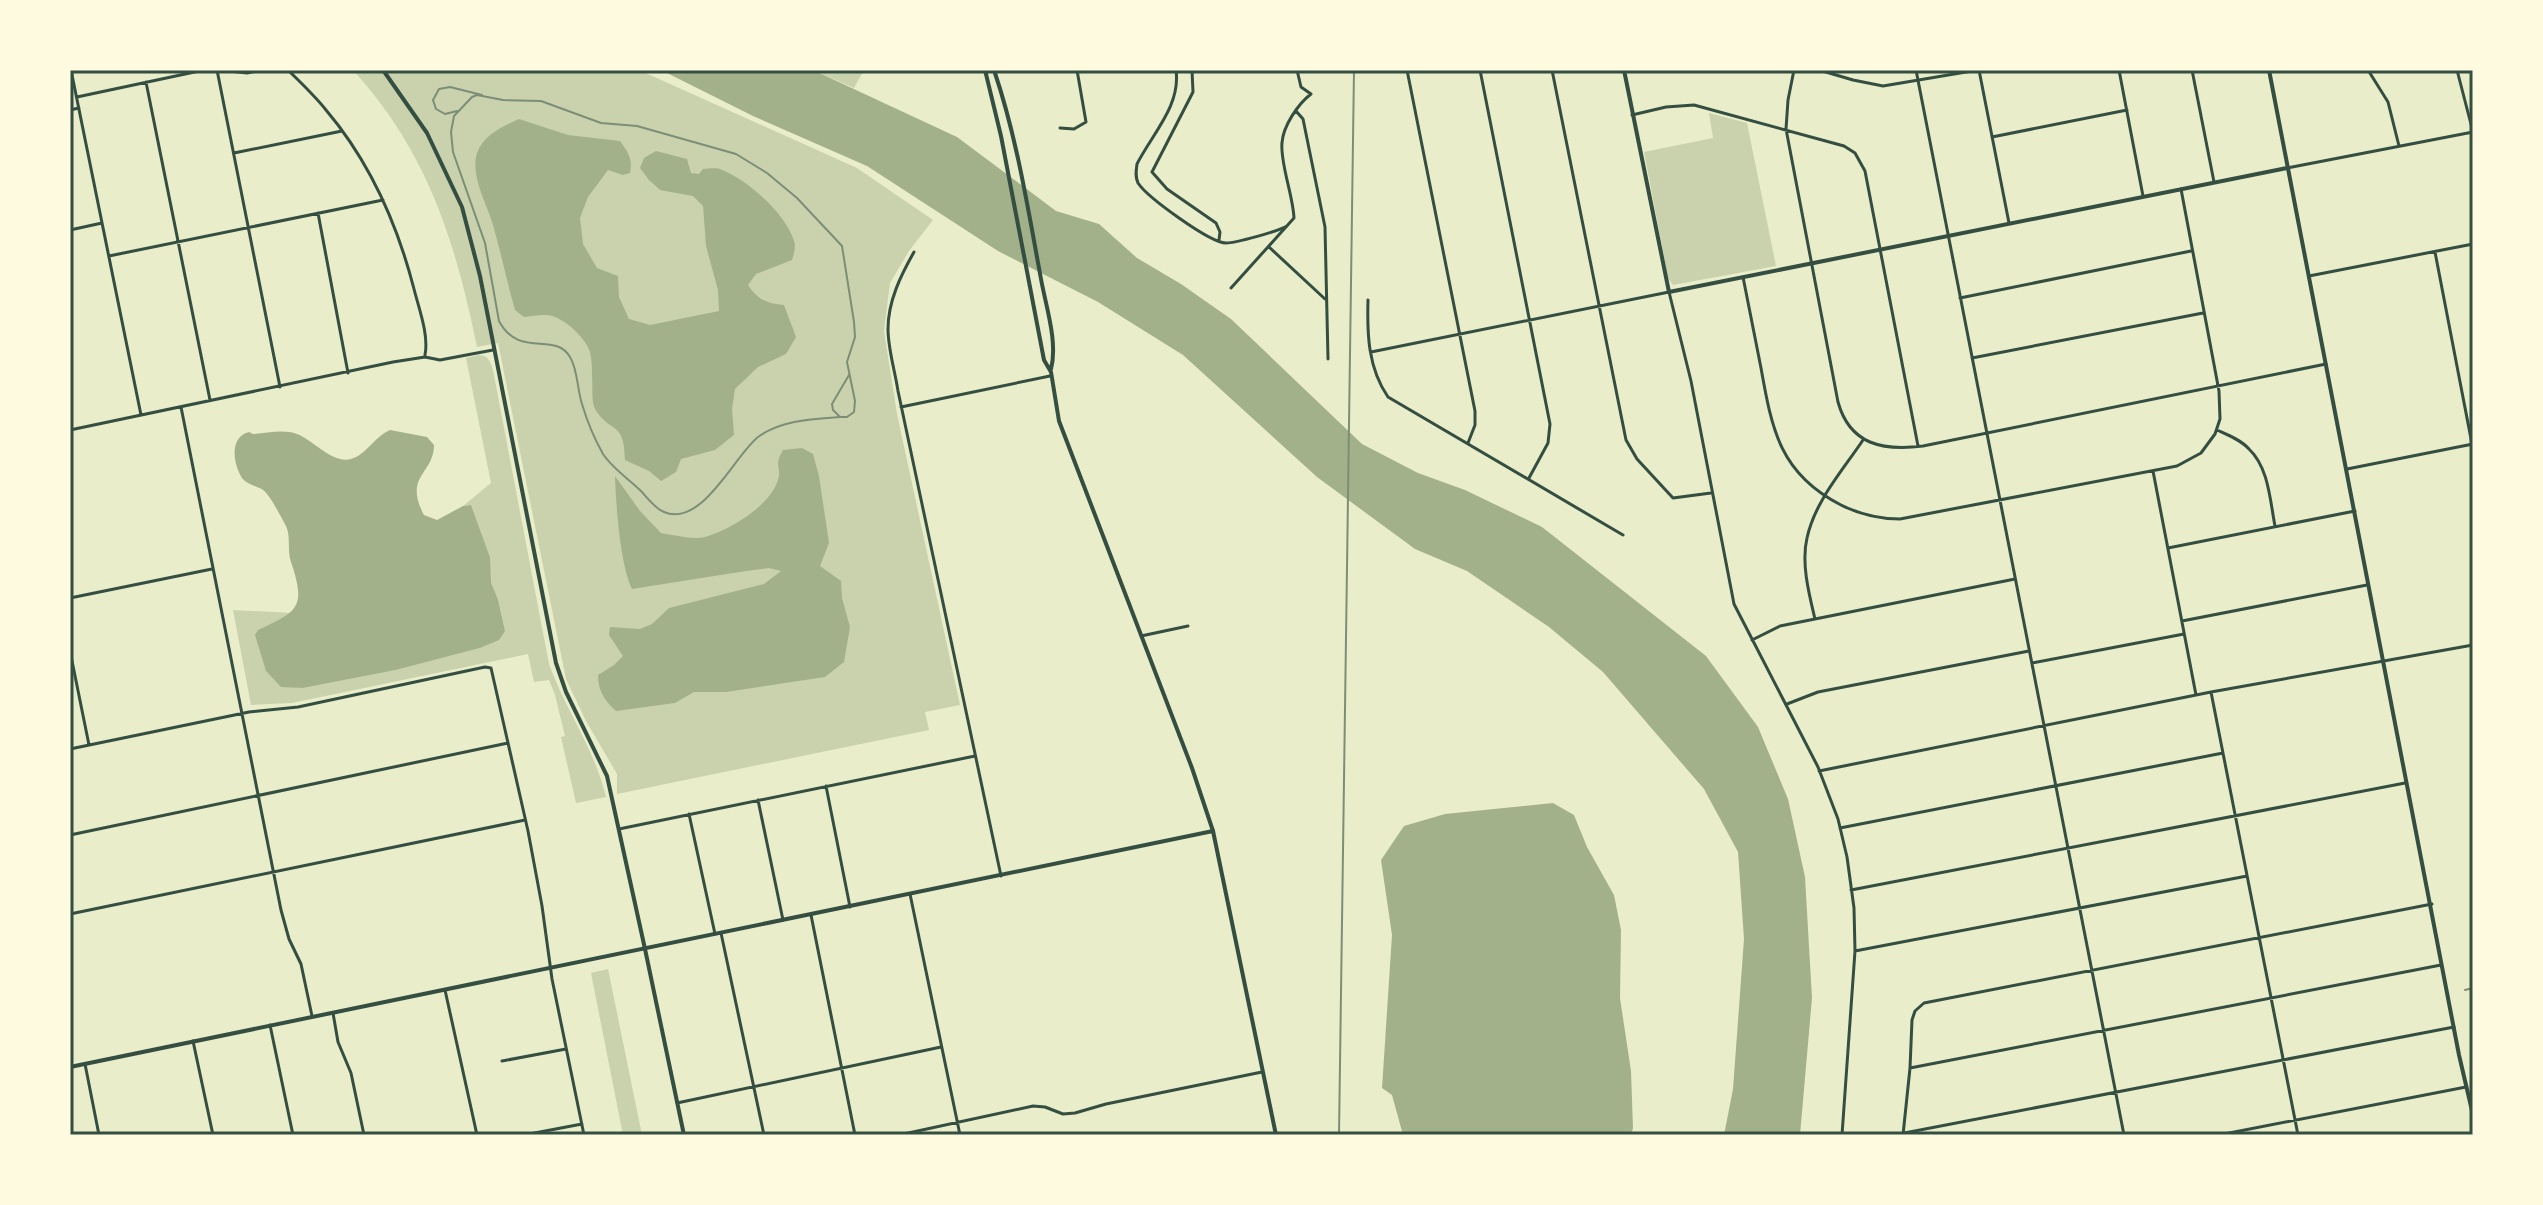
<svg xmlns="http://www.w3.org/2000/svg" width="2543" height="1205" font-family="Quicksand,sans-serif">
<rect width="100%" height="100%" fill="#e9edc9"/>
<path fill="#cad2ad" d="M353 70H639L857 168 933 220 909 251 890 283 884 331 897 414 960 705 925 712 929 730 617 794V774L586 721 566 679 498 343 477 347C455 240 428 153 353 70Z
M813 70H864L854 88Z
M1709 113 1747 123 1776 266 1673 285 1668 278 1644 152 1713 138Z
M479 355C489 356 490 361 493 370L549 664C565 709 595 750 606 797L576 803 561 737 565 736 555 695 549 680 534 682 528 654 292 703 251 705 233 610 293 613 276 622 303 688 396 670 480 648 505 631 498 598 490 583V557L471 505 463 506 491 483 466 358Z
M608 969 642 1135H623L591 973Z"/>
<path fill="#a3b18a" d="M661 70H813L957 137 1056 211 1099 224 1137 258 1181 284 1231 319 1362 444 1418 473 1465 490 1542 527 1706 656 1758 727 1788 799 1805 877 1812 998 1800 1135H1724L1733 1089 1744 939 1738 852 1704 789 1603 672 1549 627 1467 571 1415 549 1317 477 1183 355 1098 302 998 251 867 166 753 116Z
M519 119 568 135 620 141C628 152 633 159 630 173L623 175 608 170 588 197 580 218 583 244 597 268 618 276 619 297 629 319 650 325 719 311 718 290 706 246 703 206 693 196 660 190 649 180 640 168 644 158 656 151 687 159 691 173 699 174 703 169C710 169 716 167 722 170 748 180 786 214 794 241 796 247 794 253 792 260L756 274 748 285C757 299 767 304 784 305L796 337 786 354 758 367 735 389 732 409 734 435 715 450 681 459 676 472 661 481 649 471 625 460C624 419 611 435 595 409 591 401 593 387 592 378 592 370 592 360 590 352 586 339 568 322 555 317 546 313 534 316 524 317L515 310C507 282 501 253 493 225 487 204 470 176 477 153 484 134 502 127 519 119Z
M390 430 427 437 434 445C434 474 403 476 424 515L437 520 463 506 471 505 490 557 491 583 498 599 505 631 499 640 480 648 396 670 303 688 281 687 266 671 255 635 258 630C299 611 306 607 291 562 287 550 291 537 286 526 280 515 274 503 267 494 261 485 249 487 242 478 233 464 229 437 249 432L253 434C267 433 284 429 297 434 315 441 332 464 351 459 366 455 374 437 390 430Z
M802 448 813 454 819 476 829 543 820 566 841 581 842 598 850 627 844 662 825 677 726 692H694L675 703 616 711C605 701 598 691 598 675L614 665 623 656 609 635 610 627 640 629 652 624 669 608 764 584 781 571 769 568 746 571 632 589C620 563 616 506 615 476L640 511 661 533C674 535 693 540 705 537 730 530 770 506 778 480 782 466 773 467 783 450Z
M1553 803 1574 815 1587 847 1614 895 1621 930 1620 998 1631 1071 1633 1128 1631 1135H1403L1392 1095 1382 1088 1392 935 1381 860 1404 826 1445 814Z"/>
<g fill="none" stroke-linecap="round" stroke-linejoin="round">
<path stroke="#344e41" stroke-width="3" d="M71 70 141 415
M217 70 280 387
M221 70 247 73 263 70
M288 70C301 83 315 96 326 110 370 162 397 223 414 289 419 309 429 335 425 355
M1176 70C1181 106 1152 134 1137 164 1136 171 1135 177 1138 183 1147 197 1210 243 1226 243 1236 243 1279 231 1287 226
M1192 70 1193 92 1152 172 1167 189 1216 223 1220 232 1219 240
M1407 70 1475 411V425L1468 443
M1480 70 1550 424 1548 443 1529 478
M1552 70 1626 440 1637 459 1673 498 1711 493
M1794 70 1788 100 1786 129 1838 402C1850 445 1883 451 1923 446L2326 364
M1819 70 1853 80 1883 86 1978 70
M1916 70 2124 1135
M1979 70 2009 223
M2119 70 2143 196
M2192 70 2214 182
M2368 70 2388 102 2399 146
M2457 70 2473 132
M146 82 210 400
M77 97 204 70
M70 110 79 108
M1296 111 1303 119 1325 227 1328 359
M1632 115 1666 107 1694 105 1844 146 1855 153 1865 171 1918 446
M1060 128 1074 129 1086 122 1077 70
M1992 137 2127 110
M234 153 342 131
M2287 168 2473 132
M318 213 348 373
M70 230 102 223
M1269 247 1325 299
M914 252C901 275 888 301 888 329 888 349 895 371 898 391L1001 876
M2435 252 2472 444
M109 256 383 200
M2309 276 2473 244
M1743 277C1749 308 1755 338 1761 368 1772 430 1780 474 1841 505 1859 514 1879 519 1900 519L2177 466 2201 453 2215 434 2220 419 2219 391 2181 189
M1231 288 1294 218C1293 195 1280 163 1282 143 1283 126 1298 104 1311 94L1301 87 1297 70
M1960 298 2191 251
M1368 300C1367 334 1368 368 1388 397L1623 535
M1371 352 1669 292 1691 381 1734 604 1818 767 1838 819 1847 857 1854 908 1855 951 1842 1135
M1972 358 2203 313
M181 407 281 910 289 939 301 964 312 1016
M901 407 1050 376
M70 430 393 362 425 357 440 360 493 350
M2217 430C2228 435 2241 440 2249 449 2269 468 2270 501 2275 526
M2347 469 2473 444
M2153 471 2196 695
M2168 548 2355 511
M70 598 212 569
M1815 619C1809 594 1801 563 1807 538 1815 501 1843 470 1863 440
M2182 621 2367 585
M1141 636 1188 626
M1752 640 1780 626 2015 579
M70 651 89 745
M2032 663 2184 634
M2211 692 2298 1135
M1787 704 1818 692 2029 651
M70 749 249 712 298 707 485 667 491 668 528 831 542 906 552 979 584 1135
M1819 771 2211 692 2473 645
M826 786 850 907
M758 800 783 920
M689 814 715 934
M1840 828 2223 753
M619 829 975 756
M70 835 508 743
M1851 890 2405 783
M910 894 960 1135
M70 914 525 820
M811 915 855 1135
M721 933 764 1135
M1855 951 2247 876
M445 990 477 1135
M333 1013 338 1042 351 1073 364 1135
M270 1025 293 1135
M193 1041 213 1135
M502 1061 566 1049
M85 1064 99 1135
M1910 1068 2441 965
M677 1103 941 1047
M524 1135 582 1124
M899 1135 1033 1106 1045 1107 1063 1114 1075 1113 1106 1104 1262 1072
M1894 1135 2454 1027
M1903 1135 1910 1068 1912 1020 1915 1011 1924 1003 2432 904
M2219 1135 2466 1087"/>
<path stroke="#344e41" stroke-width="4" d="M1624 70 1669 292 2287 168
M2269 70 2459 1055 2473 1115
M645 949 684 1135
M70 1067 1213 831"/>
<path stroke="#344e41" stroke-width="4" d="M383 70 427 133 462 207 480 276 556 663 566 692 607 776 645 949"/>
<path stroke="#344e41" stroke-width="4" d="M985 70 1001 136 1044 360 1051 372 1059 421 1192 768 1213 831 1276 1135
M994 70C1017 138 1028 209 1041 279 1046 307 1058 342 1051 369"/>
<path stroke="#7c8e77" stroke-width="2" d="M457 111 445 114 436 109 433 100 439 89 450 87 482 95
M840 417C813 419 781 420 758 437 734 456 702 528 664 512 656 509 648 499 642 492 630 480 612 468 603 454 594 438 587 421 582 404 577 389 578 370 570 357 555 331 519 359 499 321L485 243 453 152 451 132 454 116 472 97 477 95 503 100 541 101 601 123 637 126 736 154 767 173 797 198 842 246 854 322 855 337 847 362 855 401 854 412 847 417H840L833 410 832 404 849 375
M2465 990 2473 988
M1339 1135 1354 70"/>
</g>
<rect width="2543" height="1205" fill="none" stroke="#fefae0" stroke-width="144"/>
<rect x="72" y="72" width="2399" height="1061" fill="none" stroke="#344e41" stroke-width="3"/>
</svg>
